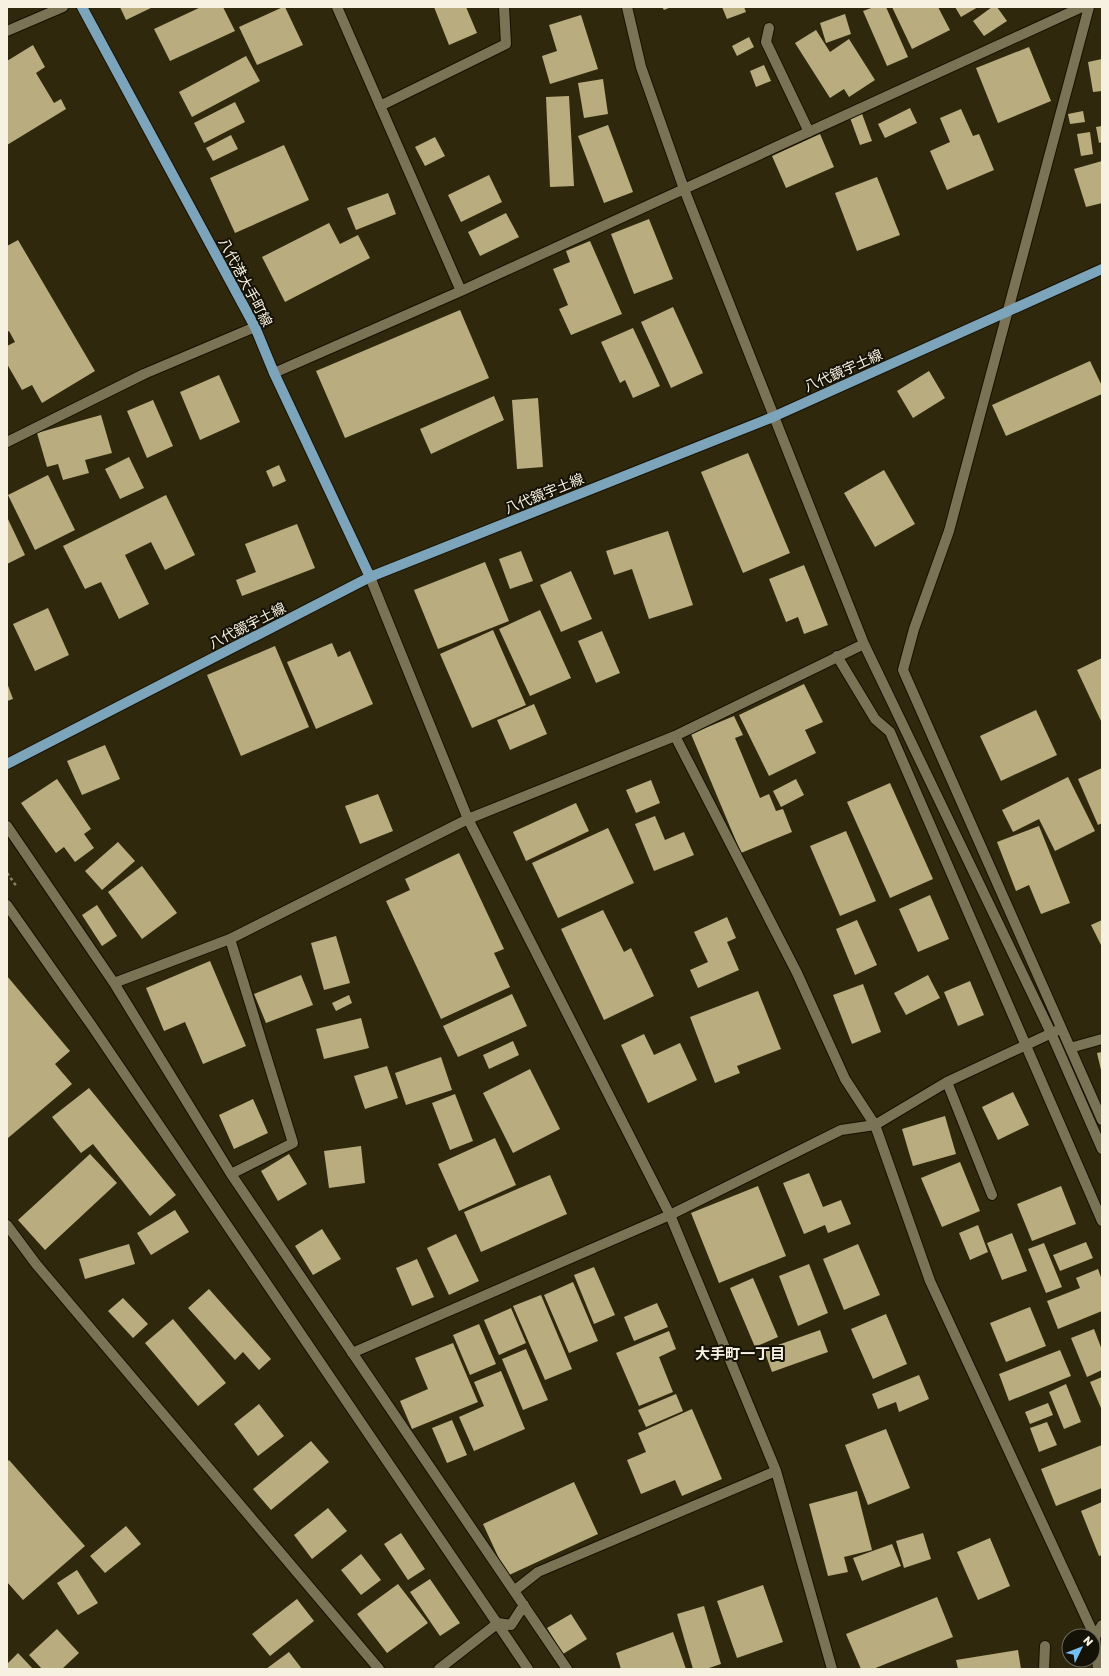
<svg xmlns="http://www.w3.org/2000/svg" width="1109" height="1676" font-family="'Golos Text','Noto Sans JP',sans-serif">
<rect width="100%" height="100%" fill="#2f280c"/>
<path fill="#b9ad7f" d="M120 7H153L126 20Z
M201 7H223L235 31 170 61 154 29Z
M283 7H285L303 45 257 65 239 27Z
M434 7H466L477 33 449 45Z
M662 7H671L664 10Z
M722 7H744L746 12 727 19Z
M874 7H886L908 57 887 66 863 11Z
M892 7H938L950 30 912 49Z
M955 7H978L961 17Z
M992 7H997L1007 21 984 36 973 21Z
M845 14 851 34 826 43 820 23Z
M581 15 598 69 550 84 542 56 557 51 549 25Z
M816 30 830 52 849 39 875 80 849 97 844 89 830 98 795 43Z
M749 37 754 47 737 56 732 46Z
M33 45 45 67 36 73 54 103 61 99 66 109 7 145V61Z
M1029 47 1051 101 998 123 976 68Z
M246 56 260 81 192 117 179 92Z
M1102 59V91L1093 92 1088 62Z
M764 65 771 81 756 87 750 71Z
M603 79 608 114 584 118 578 83Z
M569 96 574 186 550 187 546 97Z
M235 102 245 122 204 143 194 123Z
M910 108 917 123 885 138 878 124Z
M961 109 973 136 979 134 994 170 947 190 930 151 950 142 940 118Z
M861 111 872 141 860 145 849 115Z
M1083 111 1085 122 1070 124 1068 114Z
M608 125 633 192 604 203 578 136Z
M1102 126V142L1099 143 1096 127Z
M1090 132 1093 154 1081 156 1077 134Z
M820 134 834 167 786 188 772 156Z
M231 135 238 149 213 161 206 148Z
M435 137 445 156 425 166 415 147Z
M284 145 309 200 235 233 210 178Z
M1102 161V203L1086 207 1074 169Z
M489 175 502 202 461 222 448 195Z
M877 177 900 235 857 251 835 193Z
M388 193 396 214 356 230 347 208Z
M506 213 519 237 480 256 468 232Z
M649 219 673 279 634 294 611 234Z
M329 223 340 244 358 235 370 258 285 302 262 257Z
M18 240 95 371 42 403 32 385 22 390 7 364V346L15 342 9 331 7 332V246Z
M590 241 622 314 571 335 559 309 568 305 553 269 570 262 566 251Z
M673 307 703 373 671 388 641 322Z
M460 310 489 378 345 438 316 371Z
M633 328 660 386 633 398 625 380 620 383 601 342Z
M1090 361 1102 386V394L1006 436 992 405Z
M929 371 945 398 913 418 897 391Z
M219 375 240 422 200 440 180 392Z
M494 396 504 420 431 454 420 429Z
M538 398 543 467 517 469 512 400Z
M153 400 173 446 147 458 127 411Z
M101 415 112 453 85 460 89 473 63 480 58 464 47 467 37 433Z
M748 453 790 553 743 573 701 472Z
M129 457 144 488 120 499 105 469Z
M279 465 286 481 273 487 266 471Z
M884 470 915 524 875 547 844 493Z
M48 475 75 530 35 550 8 495Z
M166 495 195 555 165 570 151 542 125 555 149 604 119 619 101 582 85 589 63 546Z
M7 517 25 555 7 564Z
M297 524 315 568 242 596 236 580 256 572 245 544Z
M668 531 693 605 649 619 632 569 614 575 606 551Z
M521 551 533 581 510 589 499 559Z
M485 562 509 621 438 649 414 590Z
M804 565 828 625 804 634 798 617 786 622 769 579Z
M571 571 592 619 561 632 540 585Z
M48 608 69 655 35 671 13 624Z
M540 610 571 678 530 696 499 629Z
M493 630 526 705 472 728 440 654Z
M602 631 620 673 596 683 578 641Z
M332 643 338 657 350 651 373 704 316 729 287 662Z
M275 646 309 727 241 756 207 675Z
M1102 658V723L1077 670Z
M7 683 13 699 7 701Z
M804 684 823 722 805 730 816 753 769 776 739 715Z
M534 704 547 734 510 750 497 720Z
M1036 710 1057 755 1001 781 980 736Z
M734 716 743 735 735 738 760 798 769 794 776 811 783 809 792 832 741 853 691 734Z
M105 745 120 779 82 795 67 761Z
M1102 768V823L1098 825 1078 779Z
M1068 777 1095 831 1055 851 1039 819 1013 832 1002 810Z
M57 779 91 829 84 834 94 848 75 862 64 847 56 853 21 803Z
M796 779 804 795 781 807 773 791Z
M651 780 660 803 636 813 626 790Z
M890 783 933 879 890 898 847 802Z
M378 794 393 831 360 844 345 806Z
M576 803 589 831 526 861 513 832Z
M655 816 665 840 684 832 694 855 654 871 635 824Z
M1039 826 1070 903 1041 914 1029 885 1016 891 997 842Z
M608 828 634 883 558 918 532 863Z
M846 831 876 901 840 916 810 846Z
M118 842 135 861 102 890 85 871Z
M459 853 504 949 494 953 510 987 441 1019 386 901 410 890 405 879Z
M142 866 177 913 142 939 108 892Z
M930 895 949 939 918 952 899 909Z
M97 905 117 936 102 946 82 915Z
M603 910 624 952 631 948 654 996 604 1020 561 929Z
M727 917 736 938 727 942 739 970 698 988 690 970 708 962 694 932Z
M857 920 877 965 855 975 836 929Z
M1102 920V947L1091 925Z
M336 936 350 983 324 990 311 943Z
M210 961 246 1046 203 1064 185 1022 164 1031 146 988Z
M301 975 313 1005 266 1023 254 994Z
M928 975 940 998 906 1015 894 993Z
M7 976 70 1051 55 1064 72 1084 8 1138Z
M970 981 984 1015 958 1026 944 992Z
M863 984 881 1032 852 1044 833 995Z
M758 991 781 1049 737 1066 740 1073 715 1083 690 1017Z
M512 994 527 1026 458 1057 443 1026Z
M349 995 352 1003 336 1011 332 1003Z
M361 1018 369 1048 324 1059 316 1029Z
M644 1034 654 1055 680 1043 697 1080 648 1103 621 1045Z
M513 1041 519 1055 489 1069 483 1055Z
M1102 1052V1070H1101L1097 1053Z
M441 1057 452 1090 406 1105 395 1073Z
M387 1066 398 1098 365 1109 354 1076Z
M530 1069 560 1129 513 1153 483 1093Z
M89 1088 176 1195 150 1216 93 1144 81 1153 52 1117Z
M1013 1092 1029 1125 998 1140 982 1107Z
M455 1094 473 1141 450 1150 432 1103Z
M253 1099 268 1133 234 1149 219 1115Z
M945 1116 956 1154 913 1166 902 1129Z
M495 1138 516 1185 459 1211 438 1164Z
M361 1146 365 1183 329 1188 324 1151Z
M90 1154 117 1183 45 1250 18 1220Z
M289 1154 307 1184 278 1201 261 1171Z
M960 1162 980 1211 942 1227 921 1178Z
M809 1173 823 1207 841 1200 851 1224 828 1233 825 1225 804 1234 783 1183Z
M550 1175 567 1214 481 1252 464 1212Z
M758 1186 786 1256 719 1283 691 1213Z
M1061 1186 1076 1224 1032 1241 1017 1204Z
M175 1210 189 1232 151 1255 137 1233Z
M978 1225 988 1252 970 1260 959 1233Z
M322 1229 341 1259 313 1275 295 1246Z
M1012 1233 1027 1271 1002 1280 987 1243Z
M456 1234 479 1281 449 1295 427 1248Z
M1086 1242 1093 1258 1060 1271 1053 1255Z
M1044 1243 1062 1287 1046 1293 1028 1249Z
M129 1244 135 1264 85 1279 79 1259Z
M858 1244 880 1295 844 1310 823 1259Z
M417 1259 434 1297 412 1306 396 1268Z
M809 1264 828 1313 798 1326 779 1276Z
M594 1267 615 1315 594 1324 574 1275Z
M1098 1269 1102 1280V1311L1058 1329 1047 1301 1080 1288 1076 1278Z
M753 1278 778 1337 755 1347 730 1288Z
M573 1282 598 1341 569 1353 544 1295Z
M209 1289 271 1359 259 1370 243 1352 235 1360 188 1308Z
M541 1295 572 1369 545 1380 513 1306Z
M123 1298 148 1324 133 1338 108 1311Z
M657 1303 668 1327 634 1341 624 1317Z
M1030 1307 1046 1346 1006 1362 990 1323Z
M511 1308 526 1343 499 1355 484 1320Z
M886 1314 907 1364 873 1379 851 1329Z
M173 1319 226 1383 198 1406 145 1343Z
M479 1324 496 1364 470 1375 453 1335Z
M1094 1329 1102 1350V1370L1087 1377 1071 1338Z
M820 1330 828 1352 772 1372 764 1350Z
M669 1331 676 1349 659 1357 673 1392 639 1406 616 1353Z
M453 1343 478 1402 412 1429 400 1401 428 1389 415 1358Z
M526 1349 548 1400 523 1410 502 1359Z
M1060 1350 1071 1376 1009 1401 999 1374Z
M501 1371 525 1429 474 1451 459 1417 484 1406 474 1382Z
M919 1375 929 1399 899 1412 896 1402 878 1409 872 1394Z
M1102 1377V1408H1101L1090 1382Z
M1066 1384 1081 1422 1064 1429 1049 1392Z
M676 1394 683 1411 646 1427 638 1410Z
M1048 1403 1053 1415 1030 1424 1025 1412Z
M259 1404 284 1436 258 1456 234 1424Z
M692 1409 722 1479 682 1496 675 1480 641 1494 627 1460 646 1452 638 1433Z
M452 1420 467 1455 447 1463 432 1428Z
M1047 1422 1057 1445 1039 1452 1030 1428Z
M886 1429 910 1488 868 1505 845 1445Z
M311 1441 329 1462 271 1510 253 1489Z
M1102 1445V1488L1056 1506 1041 1469Z
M9 1460 85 1546 23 1600 7 1582V1462Z
M574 1482 598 1534 507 1576 483 1524Z
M857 1491 872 1550 844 1557 848 1572 828 1576 809 1504Z
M1102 1502V1555L1099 1556 1081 1511Z
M328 1508 347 1531 312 1559 294 1535Z
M126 1526 141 1544 105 1573 90 1556Z
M401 1533 425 1569 408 1580 384 1544Z
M923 1533 931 1559 904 1568 896 1541Z
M990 1538 1010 1586 978 1600 957 1552Z
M892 1544 901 1566 862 1581 853 1558Z
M361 1554 381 1580 361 1595 341 1570Z
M77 1570 98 1603 78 1615 57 1583Z
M430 1579 460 1623 440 1636 410 1592Z
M398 1584 428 1623 387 1653 357 1614Z
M763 1585 783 1642 737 1658 717 1601Z
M937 1597 953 1637 873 1669H861L846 1634Z
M297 1599 314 1621 270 1656 252 1634Z
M704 1606 721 1664 706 1669H693L677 1614Z
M571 1614 587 1639 563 1654 547 1628Z
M57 1629 79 1653 62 1669H42L29 1655Z
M673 1632 686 1669H621L616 1653Z
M1018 1650 1021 1669H958L956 1660Z
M289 1652 302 1669H266Z
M18 1653 33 1669H7V1664Z"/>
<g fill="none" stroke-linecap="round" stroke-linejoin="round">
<g stroke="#171000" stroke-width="12">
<path id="minor" d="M337 7 461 291
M627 7 641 67 684 189 864 644 1051 1033 1102 1149
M1089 7 949 531 914 629 903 670 1102 1120
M769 28 766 42 809 132
M7 31 63 7
M380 106 506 44 504 7
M274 373 461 291 1082 7
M7 442 144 374 255 327
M370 577 468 819 670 1215 776 1471 832 1669
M837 656 875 719 890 732 1102 1221
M675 736 797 973 845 1079 875 1125 930 1281 1095 1637 1098 1669
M7 826 114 983 231 1174 567 1669
M7 905 92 1026 528 1669
M230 939 293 1143 231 1174
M114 983 230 939 468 819 675 736 864 644
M1070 1048 1102 1039
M947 1082 992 1195
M7 1225 36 1264 379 1669
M352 1353 670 1215 841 1130 875 1125 947 1082 1056 1031
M514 1591 538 1572 776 1471
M1095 1637 1102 1625
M439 1669 498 1623 511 1625 524 1605
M1044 1669 1045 1646"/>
</g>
<g stroke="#171000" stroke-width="12">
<path id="major" d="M82 7 255 327 274 373 370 577
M7 764 370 577 773 417 1102 269"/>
</g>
<path stroke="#88826b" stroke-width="2.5" stroke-dasharray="3 3" stroke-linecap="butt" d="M7 873 17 887"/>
<use href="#minor" stroke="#7b7355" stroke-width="10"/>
<use href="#major" stroke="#7ca4ba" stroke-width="10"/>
</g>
<g text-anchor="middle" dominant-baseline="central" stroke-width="4" stroke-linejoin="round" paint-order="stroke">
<g font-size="14" fill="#f6f1e1" stroke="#141106">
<text transform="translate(246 282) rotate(62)">八代港大手町線</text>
<text transform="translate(843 370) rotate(-24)">八代鏡宇土線</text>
<text transform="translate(544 493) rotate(-22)">八代鏡宇土線</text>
<text transform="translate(247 625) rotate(-27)">八代鏡宇土線</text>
</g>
<g font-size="15" font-weight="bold" fill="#f6f1e1" stroke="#141106">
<text x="740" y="1353">大手町一丁目</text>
</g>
</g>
<rect width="1109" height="1676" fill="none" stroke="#f6f1e1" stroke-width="16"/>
<g transform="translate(1081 1648) rotate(47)"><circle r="19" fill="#141106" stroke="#6e6b5e"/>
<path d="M0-3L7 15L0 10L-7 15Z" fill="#78bff7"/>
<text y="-6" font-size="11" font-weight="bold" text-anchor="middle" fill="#f6f1e1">N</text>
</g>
</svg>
